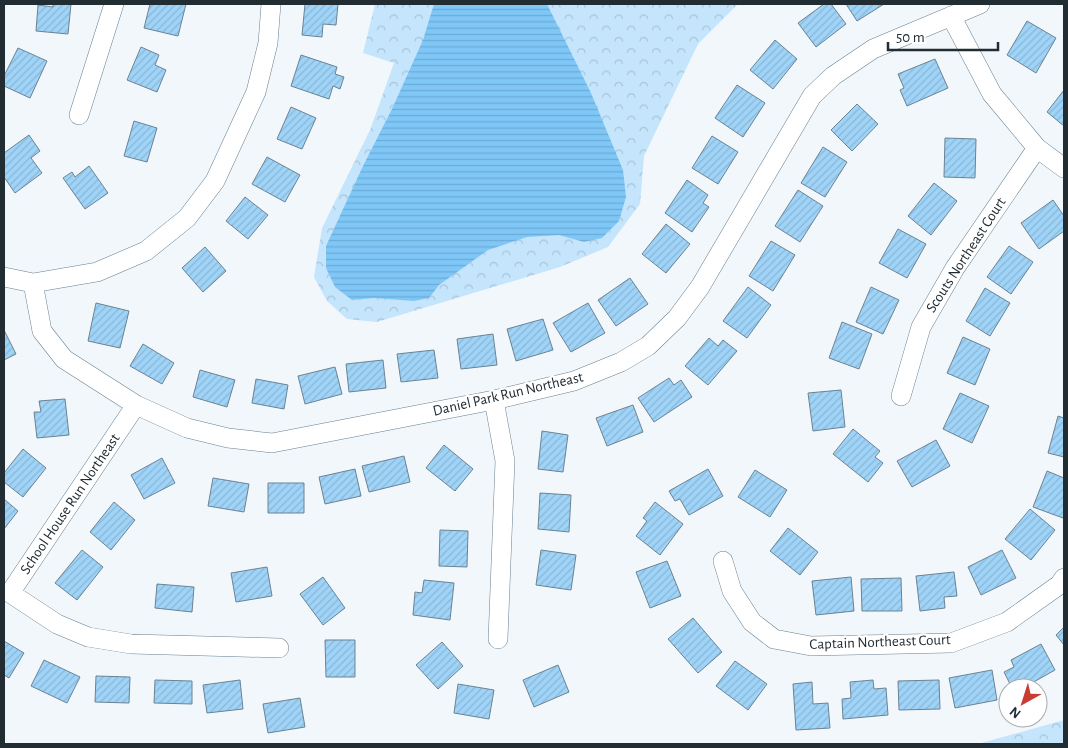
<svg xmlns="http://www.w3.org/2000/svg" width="1068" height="748" font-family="'Alegreya Sans',sans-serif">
<defs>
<pattern id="forest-crowns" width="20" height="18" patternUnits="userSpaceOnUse" patternTransform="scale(1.25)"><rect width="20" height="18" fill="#c4e5fc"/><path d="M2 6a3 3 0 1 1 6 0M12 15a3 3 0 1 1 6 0" fill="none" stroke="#a8c5d8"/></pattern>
<pattern id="water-rules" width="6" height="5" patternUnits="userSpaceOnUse" patternTransform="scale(1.25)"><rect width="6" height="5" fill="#7ec7f7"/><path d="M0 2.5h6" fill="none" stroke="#6dabd4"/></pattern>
<pattern id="building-hatch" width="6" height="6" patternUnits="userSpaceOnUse" patternTransform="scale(1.25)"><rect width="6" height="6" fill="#9fd4f8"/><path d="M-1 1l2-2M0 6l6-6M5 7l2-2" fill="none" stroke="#89b6d5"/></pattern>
</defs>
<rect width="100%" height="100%" fill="#f2f7fb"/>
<path fill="url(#forest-crowns)" d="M375 4H738L698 44 644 156 640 204 608 247 560 267 377 322 347 319 327 301 314 277 322 228 370 130 394 63 363 53Z
M1064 720V744H978Z"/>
<path fill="url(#water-rules)" d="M434 4H547L591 93 623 170 626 197 619 221 602 238 584 242 559 235 527 237 488 250 439 285 429 298 414 301 374 298 352 300 335 287 326 268V246L363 166 392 109 423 40Z"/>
<path fill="url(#building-hatch)" stroke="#6a8394" d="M53 4H71L68 34 36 31 38 5 53 7Z
M150 4H186L178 36 144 28Z
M305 4H338L336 25 323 24 322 37 302 35Z
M824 4H831L846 24 816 47 798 23Z
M846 4H884L857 21Z
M1027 21 1056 38 1036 73 1007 55Z
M775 40 797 59 773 89 750 70Z
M141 47 159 55 155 65 166 70 157 92 127 80Z
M18 48 47 61 30 98 4 86V76Z
M301 55 337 67 335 74 344 77 340 89 333 86 329 99 291 86Z
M935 59 948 88 907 106 900 90 904 88 898 74Z
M737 85 765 103 743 137 715 118Z
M1064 90V126L1047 112Z
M857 104 878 124 852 151 831 130Z
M291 107 316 118 302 149 277 139Z
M134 121 157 128 147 162 124 156Z
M29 135 40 151 31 158 42 173 15 193 4 177V153Z
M712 136 738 152 718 184 692 168Z
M945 138 976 139 975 178 944 177Z
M823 147 847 162 825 197 801 183Z
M267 157 300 175 285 202 252 184Z
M89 166 108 193 85 209 63 178 72 172 75 177Z
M687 180 708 195 703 203 709 207 692 232 665 213Z
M934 183 957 201 931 235 908 216Z
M798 190 823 206 800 242 775 226Z
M245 197 268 215 248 239 226 221Z
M1053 200 1064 216V231L1039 249 1021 223Z
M666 224 690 244 666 273 642 254Z
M898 229 926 244 907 278 879 263Z
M771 241 795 255 773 291 749 276Z
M1009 246 1033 262 1011 294 987 277Z
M205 247 226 271 203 292 182 268Z
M630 278 648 304 616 326 598 300Z
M748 287 771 305 747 338 723 321Z
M871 287 899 300 883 334 856 322Z
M985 288 1010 303 990 336 966 321Z
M96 303 129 311 120 348 88 341Z
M588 303 605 333 571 352 553 323Z
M543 319 553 350 516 361 507 329Z
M842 322 872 334 859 369 829 358Z
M4 330 16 354 4 360Z
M493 334 497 365 461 369 457 339Z
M963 337 990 349 975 385 947 373Z
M709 338 718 346 723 340 737 351 708 385 685 366Z
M143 344 174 363 162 384 130 366Z
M434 350 438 378 401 382 397 354Z
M383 360 386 388 349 392 346 364Z
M335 367 342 394 305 404 298 376Z
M200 370 235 380 227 407 193 397Z
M669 378 674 385 681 380 692 397 654 422 638 398Z
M256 379 288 385 284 409 252 403Z
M841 390 845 427 813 431 808 393Z
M960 393 989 406 972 443 943 429Z
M65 399 69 435 37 438 34 412H41L39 401Z
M633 405 643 432 607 446 596 418Z
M1058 416 1064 418V457L1048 453Z
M853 429 880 451 875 457 883 463 868 482 833 454Z
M542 431 568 435 563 472 538 469Z
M936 440 950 466 912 487 897 461Z
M444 445 473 469 455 491 426 468Z
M23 449 46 468 23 497 4 482V473Z
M404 456 410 482 369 492 362 466Z
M162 458 175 483 144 499 131 475Z
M355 469 361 496 325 504 319 477Z
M708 469 723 496 689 515 680 499 675 501 669 491Z
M755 470 787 490 770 517 738 497Z
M1047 471 1064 478V513L1063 518 1033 507Z
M213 478 249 484 244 512 208 506Z
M268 483H304V513H268Z
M540 493 571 495 569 532 538 529Z
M4 499 18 511 4 529Z
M114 502 135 520 111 550 90 532Z
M655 502 683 524 660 555 636 536 647 521 643 518Z
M1030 509 1055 530 1031 560 1005 539Z
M788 528 818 552 800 575 770 551Z
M440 530 468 531 467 567 439 566Z
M82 550 103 567 77 600 55 583Z
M541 550 576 555 571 590 536 585Z
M1002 550 1016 578 981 595 968 567Z
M667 561 681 596 650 608 636 572Z
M267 567 272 596 236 602 231 573Z
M954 572 957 596 944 597 945 608 920 611 916 576Z
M323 577 345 608 323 625 300 594Z
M851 577 854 611 816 615 812 581Z
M901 578 902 611H862L861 579Z
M424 580 454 583 450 620 413 615 415 592 422 593Z
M157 584 194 587 192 612 155 608Z
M693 618 722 652 698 673 668 639Z
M1064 627V645L1056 635Z
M325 640H355V677H326Z
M4 641 24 653 9 678 4 675Z
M442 642 463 666 438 689 416 665Z
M1041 644 1055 670 1023 688H1012L1004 672 1014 667 1011 660Z
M44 660 80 677 67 703 31 686Z
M735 661 767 684 748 710 716 686Z
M558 665 569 692 534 707 523 680Z
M992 670 997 700 955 708 949 678Z
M96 676 130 677 129 703 95 702Z
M155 680 192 681V704L154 703Z
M240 680 243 709 207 713 203 685Z
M873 680 874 689 886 688 888 715 843 719 842 699 851 698 850 682Z
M939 680 940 709 899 710 898 681Z
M812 682 813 704 828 703 830 728 796 730 793 684Z
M458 684 494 690 489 719 454 713Z
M300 698 305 727 268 733 263 704Z"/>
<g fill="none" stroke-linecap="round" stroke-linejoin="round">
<g stroke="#688192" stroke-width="20">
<path id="minor" d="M951 16 992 94 1037 148 1064 168
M79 115 114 4
M4 277 33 283 97 272 146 251 187 218 215 181 256 92 268 43 271 4
M33 283 42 331 64 359 136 405 187 428 228 438 272 443 494 400 574 381 621 362 648 346 677 318 700 287 812 96 833 76 873 49 980 4
M901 396 921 327 955 268 1037 148
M494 400 505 461 498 639
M136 405 10 593 57 624 88 637 131 644 279 648
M723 561 732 591 752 622 774 639 811 646 951 643 1007 622 1059 585 1064 578"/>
</g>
<use href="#minor" stroke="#fff" stroke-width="19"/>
</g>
<g text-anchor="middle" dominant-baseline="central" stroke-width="4.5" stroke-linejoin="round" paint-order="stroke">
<g font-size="15" fill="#212c33" stroke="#fff">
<text transform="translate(966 255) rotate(-57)">Scouts Northeast Court</text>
<text transform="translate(508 394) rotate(-13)">Daniel Park Run Northeast</text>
<text transform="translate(70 504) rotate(-56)">School House Run Northeast</text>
<text transform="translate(880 642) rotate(-2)">Captain Northeast Court</text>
</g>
</g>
<rect width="1068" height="748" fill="none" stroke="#212c33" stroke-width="10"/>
<g transform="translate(1023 703) rotate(219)"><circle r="24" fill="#ffffff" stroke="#a6abad"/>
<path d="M0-4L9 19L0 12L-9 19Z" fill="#c93c31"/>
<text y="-8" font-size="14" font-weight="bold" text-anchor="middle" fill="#212c33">N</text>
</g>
<path d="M888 42v8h110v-8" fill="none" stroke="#212c33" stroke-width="2.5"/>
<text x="896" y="42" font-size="15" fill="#212c33" stroke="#ffffff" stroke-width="4" paint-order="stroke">50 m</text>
</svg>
